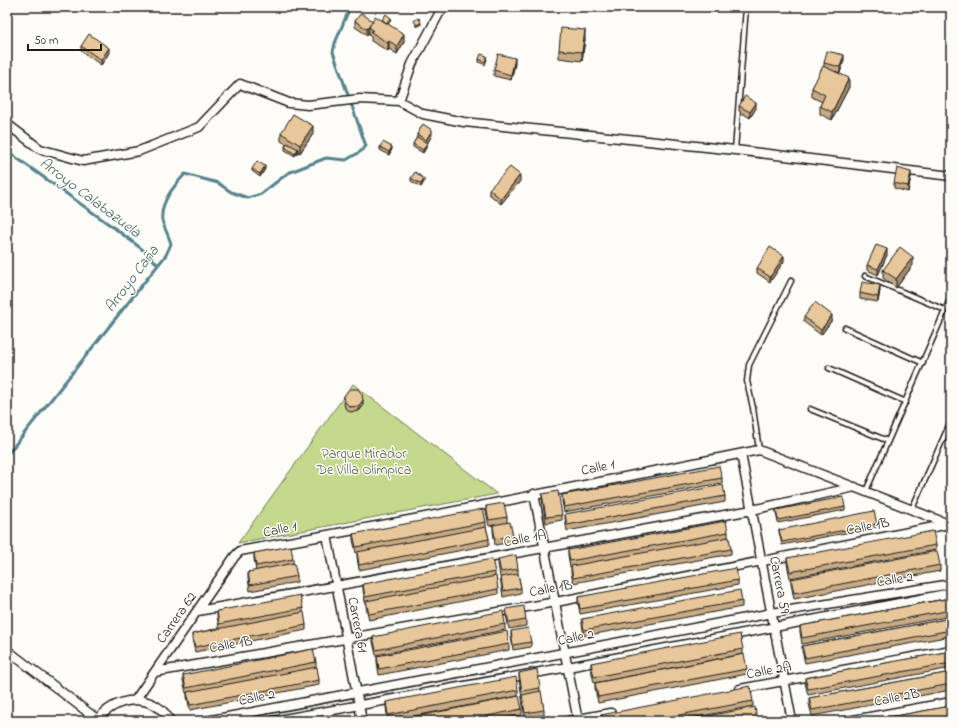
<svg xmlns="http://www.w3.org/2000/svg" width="958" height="728" font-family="'Indie Flower',sans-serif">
<rect width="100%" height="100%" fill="#fdfcf7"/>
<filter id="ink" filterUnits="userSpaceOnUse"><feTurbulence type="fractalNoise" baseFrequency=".025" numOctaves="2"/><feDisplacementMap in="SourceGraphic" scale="8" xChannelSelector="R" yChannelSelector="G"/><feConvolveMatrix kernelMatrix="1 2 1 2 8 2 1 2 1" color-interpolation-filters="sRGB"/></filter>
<g filter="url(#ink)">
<path fill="#c5d98e" stroke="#707a55" d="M353 384 497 494 238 543Z"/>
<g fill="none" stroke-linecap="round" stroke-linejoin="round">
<path stroke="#54838c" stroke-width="3" d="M7 151 117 230 147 253 158 265
M7 455 166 255 171 244C169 236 164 228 162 220 160 202 174 186 185 174L218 183 231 192 248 198 261 194 288 173 326 158 346 160 360 152 366 146 333 52 335 43 350 7"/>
<g stroke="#1c1c1c" stroke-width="7">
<path id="service" d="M735 150 746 7
M865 276 945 310
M845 328 923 363
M829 368 906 402
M810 409 888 441
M759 450 753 408 747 381 749 365 791 281
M866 491 951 297
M912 509 951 421"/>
</g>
<g stroke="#1c1c1c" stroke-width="11">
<path id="minor" d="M399 101 412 64 440 12 446 7
M7 124 40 149 83 161 139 151 199 127 240 84 289 103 308 105 360 99 399 101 423 114 464 122 735 150 951 176
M741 454 792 721
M534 494 578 721
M327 535 362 721
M198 611 752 510 855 487
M7 650 98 720
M155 672 556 602 949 524
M740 689 951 650
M136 699 235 556 240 551 420 518 759 450 951 525
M97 721C114 696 154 691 170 721
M206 721 772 613 951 584
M273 721 568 667 951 593
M568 721 611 713
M848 721 951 702"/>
</g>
<use href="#service" stroke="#fdfcf7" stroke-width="4"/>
<use href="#minor" stroke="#fdfcf7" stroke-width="8"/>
</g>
<path fill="#c8ab84" stroke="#1c1c1c" d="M391 20 388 24 404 42 397 54 389 49 388 51 371 41V37L369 35V32L367 35 355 27V21Z
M585 39 582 61 559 58V50Z
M81 46 109 53 101 65 81 51Z
M479 59H487L485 65 479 62Z
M844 60 840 73 835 71 849 87 832 120 820 114V106L822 102 812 97V88L824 66V63Z
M515 64 511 80 494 76V70Z
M739 106 756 108 750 118 739 111Z
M281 133 313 134 300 153 298 152 295 156 285 150V147L286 144 281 141Z
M417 134 432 135 427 144V146L423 153 413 147V144L417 137Z
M380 147 392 149 389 155 380 150Z
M252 169H265L260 177 252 171Z
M911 177 908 192 894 188V183Z
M411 178 424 182 421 187 411 181Z
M520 181 501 204 489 194V189Z
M887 255 878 275 867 270V265Z
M784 261 770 282 757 273V268Z
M913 265 896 288 883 278V270Z
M880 290 878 302 860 299V293Z
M804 317 832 320 821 335 804 322Z
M344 396 363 406 359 411 350 412 345 408 344 402Z
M722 478V483L564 512 562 501V495Z
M542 494 562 515V520L546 523 542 499Z
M725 496V502L567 531 565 519V514Z
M486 506 507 517V523L489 526 486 512Z
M845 507V510L778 523 776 513V510Z
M486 522V527L489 539V545L359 570 357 557V553H356L353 540V534Z
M877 524V527L782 545 779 532V530Z
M493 525 513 536V542L495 545 493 531Z
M728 532V537L731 549V554L573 583 571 572V567H570L568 555V550Z
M936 545V550L790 578 787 564V558Z
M254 553 293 559V563L297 576V582L250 591 248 578V572L256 571 254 559Z
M498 559 518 569V574L521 588V593L503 597 498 564Z
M940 565V571L794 599 791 584V579Z
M495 572V576L498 589V594L369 620 366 607V602H365L363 590V584Z
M738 580V585L580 614 578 603V597Z
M951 598V616L802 644 800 632V626Z
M742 601V607L584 636 582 624V619Z
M303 608V612L306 625V630L195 652 192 639V634L219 628 217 616V611Z
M506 609 526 620V626L509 629 506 615Z
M951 618V636L805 663 802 651V646Z
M505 624V630L376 655 373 642V637Z
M511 631 531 642V647L513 650 511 636Z
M509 644V650L379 675 377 662V656Z
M743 649V654L594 683 591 669V663Z
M951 651V668L808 695 805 683V678Z
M316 662V667L319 680V685L190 710 187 697V693H186L183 680V675Z
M747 669V674L598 703 595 689V683Z
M951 672V690L812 716 809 704V698Z
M519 673 540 688V691L544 710V715L525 719 519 678Z
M518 690V696L388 721 386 708V702Z
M753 701V706L676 721H601V715Z
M951 706V721H867Z
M522 709V715L490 721H393Z"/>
<path fill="#a28b6c" stroke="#1c1c1c" d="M391 18V20L387 26V23Z
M373 21 369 27V32L367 35V29Z
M421 23V25L416 27V25Z
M585 30V39L582 61V52Z
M404 34V42L397 54V46Z
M389 41V49L388 51V43Z
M109 48V53L101 65V60Z
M844 55V60L840 73V67Z
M515 58V64L511 80V75Z
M849 78V87L832 120V112Z
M756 103V108L750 118V112Z
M313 126V134L300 153V145Z
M432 130V135L427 144V146L423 153V150L426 145V140Z
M392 147V149L389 155V152Z
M298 149V152L295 156V154Z
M265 166V169L260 177V174Z
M911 172V177L908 192V186Z
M520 175V181L501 204V199Z
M424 179V182L421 187V184Z
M887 249V255L878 275V269Z
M784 256V261L770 282V277Z
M913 257V265L896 288V279Z
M880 285V290L878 302V297Z
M832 315V320L821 335V330Z
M363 400V406L359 411V406Z"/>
<path fill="#e8c79a" stroke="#1c1c1c" d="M361 13 373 21 367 29 355 21Z
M386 14 391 18 387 23 382 20Z
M375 16 404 34 397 46 389 41 388 43 371 32 373 30 369 27Z
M419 18 421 23 416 25 414 20Z
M561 28 585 30 582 52 559 50Z
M89 34 109 48 101 60 81 46Z
M827 51 844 55 840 67 824 63Z
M481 54 487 56 485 62 479 59Z
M498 54 515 58 511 75 494 70Z
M823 66 849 78 832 112 820 106 825 95 812 88Z
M745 96 756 103 750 112 739 106Z
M293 114 313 126 300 145 281 133Z
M423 124 432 130 426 140 417 134Z
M417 137 427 143 423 150 413 144Z
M383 142 392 147 389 152 380 147Z
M287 143 298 149 295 154 285 147Z
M257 161 265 166 260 174 252 169Z
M510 167 520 175 501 199 489 189Z
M897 168 911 172 908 186 894 183Z
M415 172 424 179 421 184 411 178Z
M876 245 887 249 878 269 867 265Z
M770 247 784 256 770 277 757 268Z
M900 247 913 257 896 279 883 270Z
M862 282 880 285 878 297 860 293Z
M815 302 832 315 821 330 804 317Z
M349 389H358L362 394 363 400 359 406 350 407 345 402 344 396Z
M719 466 722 478 564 507 562 495Z
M723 485 725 496 567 525 565 514Z
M558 491 562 515 546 517 542 494Z
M843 497 845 507 778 520 776 510Z
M504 503 507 517 489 520 486 506Z
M483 509 486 522 356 547 353 534Z
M874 511 877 524 782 542 779 530Z
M726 521 728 532 570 561 568 550Z
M510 522 513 536 495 539 493 525Z
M486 527 489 539 359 565 357 552Z
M933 531 936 545 790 572 787 558Z
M729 537 731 549 573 578 571 566Z
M291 546 293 559 256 566 254 553Z
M937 551 940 565 794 593 791 579Z
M516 555 518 569 501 572 498 559Z
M492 559 495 572 365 597 363 584Z
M294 563 297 576 250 585 248 572Z
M736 568 738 580 580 609 578 597Z
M518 574 521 588 503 591 501 577Z
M496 576 498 589 369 614 366 601Z
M740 590 742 601 584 630 582 619Z
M300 595 303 608 219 624 217 611Z
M951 598V610L802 638 800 626Z
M524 606 526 620 509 623 506 609Z
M503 611 505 624 376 650 373 637Z
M304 612 306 625 195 647 192 634Z
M951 618V630L805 658 802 646Z
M528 628 531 642 513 645 511 631Z
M507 631 509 644 379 669 377 656Z
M740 634 743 649 594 677 591 663Z
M313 649 316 662 186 688 183 675Z
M951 651V663L808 689 805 678Z
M744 654 747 669 598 697 595 683Z
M317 667 319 680 190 705 187 692Z
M537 669 540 688 522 691 519 673Z
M951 672V684L812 710 809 698Z
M516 677 518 690 388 715 386 702Z
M750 686 753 701 647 721H602L601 715Z
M541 691 544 710 525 713 522 695Z
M519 696 522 709 462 721H393Z
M951 706V718L933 721H867Z
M755 707 757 721H682Z
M328 715 329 721H295Z"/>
</g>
<g text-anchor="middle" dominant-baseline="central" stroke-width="3" stroke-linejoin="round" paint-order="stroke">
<g font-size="14" fill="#575e44" stroke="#fdfcf7">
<text x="364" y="454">Parque Mirador<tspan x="364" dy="16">De Villa Olímpica</tspan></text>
</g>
<g font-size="14" fill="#1c1c1c" stroke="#fdfcf7">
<text transform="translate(598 468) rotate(-11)">Calle 1</text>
<text transform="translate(868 527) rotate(-11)">Calle 1B</text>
<text transform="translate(280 530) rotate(-11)">Calle 1</text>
<text transform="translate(525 539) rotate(-10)">Calle 1A</text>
<text transform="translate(895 580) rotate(-9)">Calle 2</text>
<text transform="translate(779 585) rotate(79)">Carrera 59</text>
<text transform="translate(551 589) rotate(-10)">Calle 1B</text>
<text transform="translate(177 618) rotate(-55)">Carrera 62</text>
<text transform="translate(357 625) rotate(79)">Carrera 61</text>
<text transform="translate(576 638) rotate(-11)">Calle 2</text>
<text transform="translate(231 645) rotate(-10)">Calle 1B</text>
<text transform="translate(769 671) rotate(-10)">Calle 2A</text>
<text transform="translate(257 698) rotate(-11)">Calle 2</text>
<text transform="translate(897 698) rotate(-11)">Calle 2B</text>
</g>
<g font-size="15" font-style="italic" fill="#416166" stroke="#fdfcf7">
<text transform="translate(90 198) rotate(37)">Arroyo Calabazuela</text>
<text transform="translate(132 279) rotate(-53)">Arroyo Caña</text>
</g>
</g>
<rect width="958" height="728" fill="none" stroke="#fdfcf7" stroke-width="24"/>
<rect x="12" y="12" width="934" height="704" fill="none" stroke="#1c1c1c" stroke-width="1.5" filter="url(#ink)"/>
<path d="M28 44v6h73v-6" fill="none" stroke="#1c1c1c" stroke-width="2"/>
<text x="34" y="44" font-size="12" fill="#1c1c1c" stroke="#fdfcf7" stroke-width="3" paint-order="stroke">50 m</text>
</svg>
